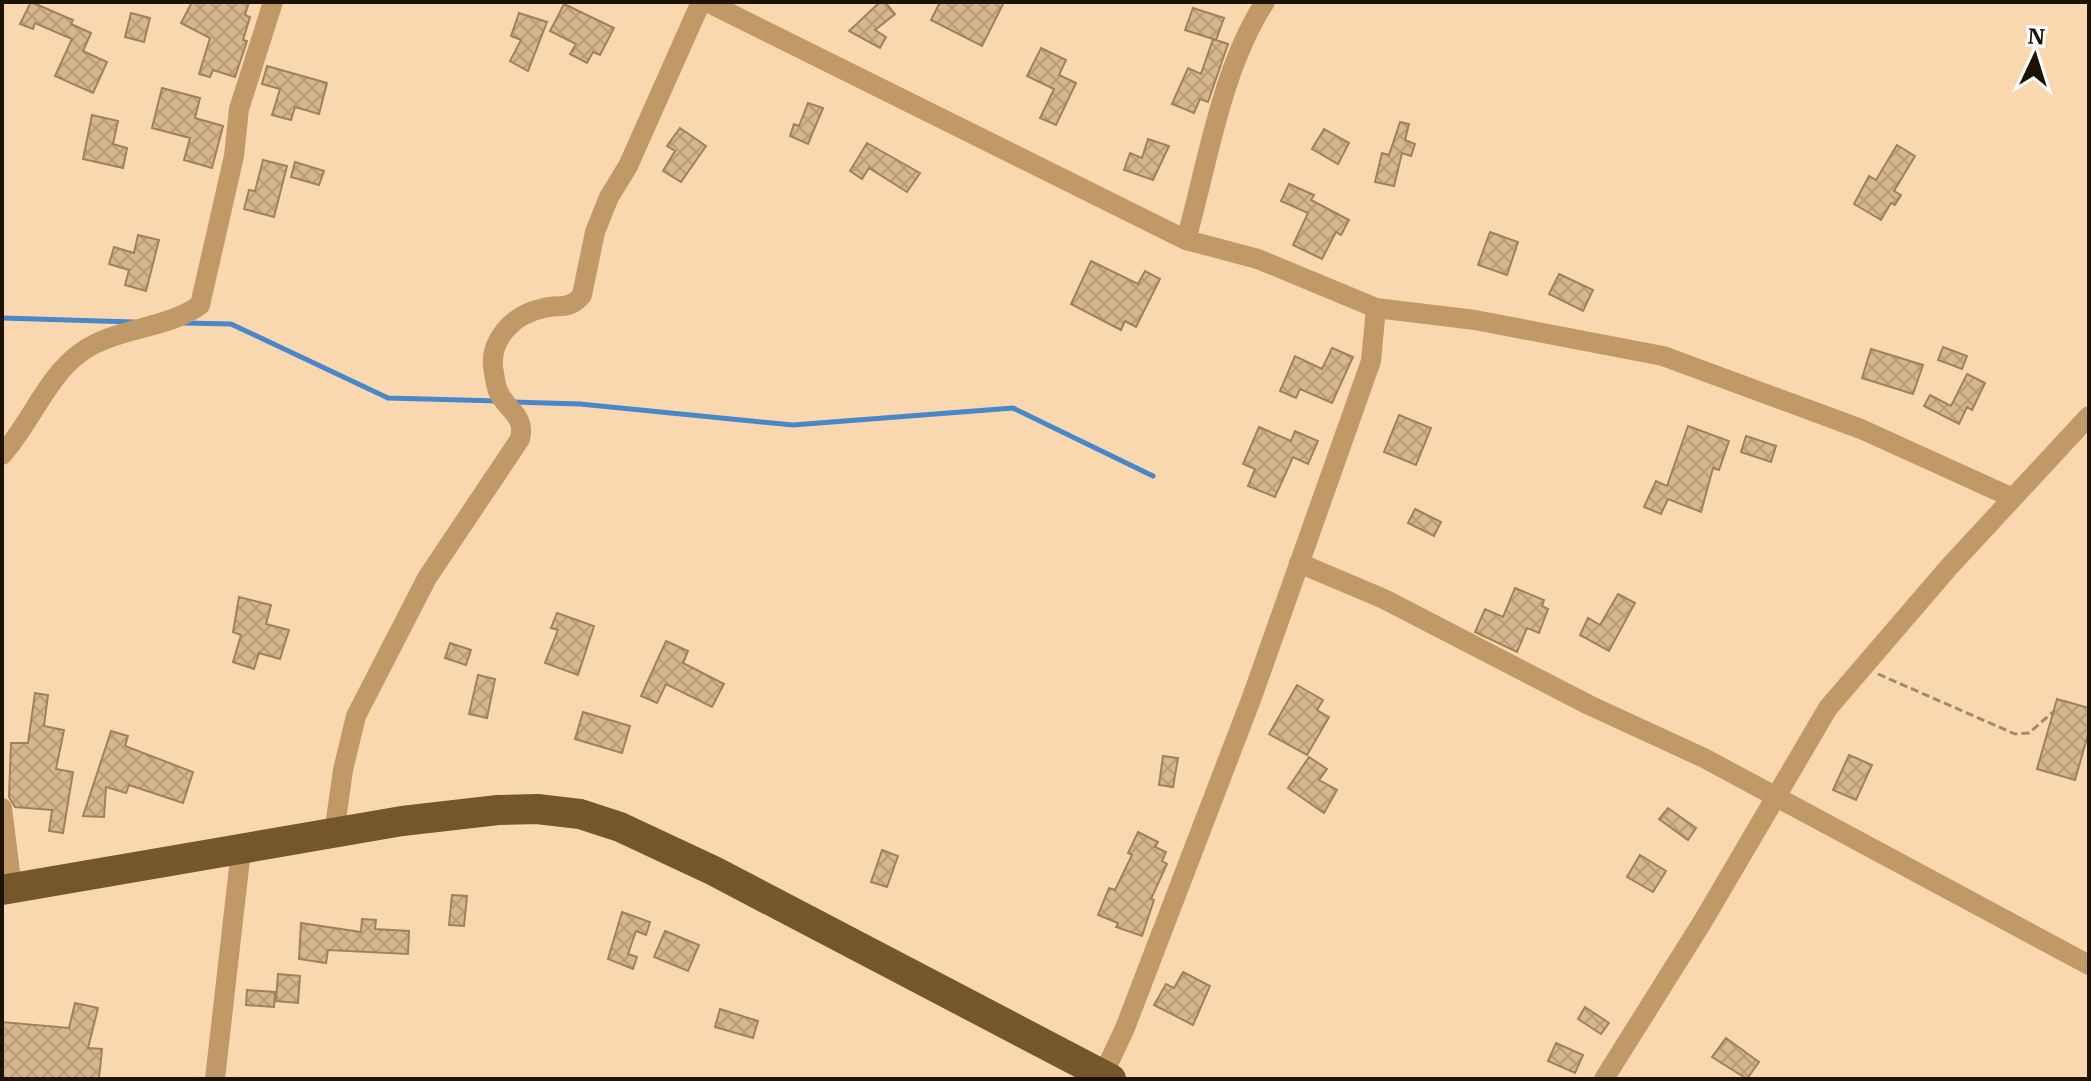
<svg xmlns="http://www.w3.org/2000/svg" width="2091" height="1081" font-family="'IBM Plex Serif',serif">
<defs>
<pattern id="building-cross-hatch" width="8" height="8" patternUnits="userSpaceOnUse" patternTransform="scale(2)"><rect width="8" height="8" fill="#d7b68e"/><path d="M0 0l8 8M0 8l8-8" fill="none" stroke="#b89b79"/></pattern>
</defs>
<rect width="100%" height="100%" fill="#fad8af"/>
<g fill="none" stroke-linecap="round" stroke-linejoin="round">
<path stroke="#4987cb" stroke-width="5" d="M2 318 134 322
M184 323 231 324 388 398 498 401
M512 402 580 404 793 425 1013 408 1153 476"/>
</g>
<path fill="url(#building-cross-hatch)" stroke="#a0815b" stroke-width="2" d="M31 2 73 20 71 24 91 33 83 51 107 62 93 93 55 76 72 39 35 23 33 29 20 24Z
M192 2H249L245 15 250 17 243 40 247 41 235 77 213 70 210 77 199 74 210 38 181 23Z
M880 2H885L895 14 875 30 886 37 880 48 849 31Z
M940 2H1004L982 46 931 20Z
M564 4 614 28 600 55 593 52 587 63 570 54 576 44 550 31Z
M1193 8 1224 18 1216 40 1185 30Z
M131 13 150 18 144 42 125 37Z
M519 13 547 22 528 71 510 61 521 40 511 36Z
M1213 39 1228 44 1208 102 1200 99 1194 113 1172 104 1188 68 1201 74Z
M1041 48 1066 60 1059 75 1076 83 1056 125 1040 118 1054 89 1027 76Z
M267 66 327 83 319 114 295 107 291 120 272 115 280 89 262 84Z
M162 88 200 98 195 118 223 126 212 168 184 160 190 138 152 128Z
M808 103 823 108 808 144 790 136 794 124 799 126Z
M92 115 118 121 113 144 127 148 123 168 83 159Z
M1400 122 1409 124 1405 140 1415 144 1411 156 1402 153 1394 186 1375 182 1382 153 1389 155Z
M680 128 706 146 681 182 663 171 675 151 667 146Z
M1324 129 1349 143 1338 164 1312 149Z
M1148 139 1169 146 1153 180 1124 170 1130 153 1142 158Z
M867 143 920 173 907 192 869 168 862 179 850 171Z
M1897 145 1915 156 1894 191 1901 195 1895 205 1891 203 1881 220 1854 204 1869 176 1876 180Z
M263 160 287 166 274 217 244 209 249 190 255 191Z
M295 162 324 171 319 185 291 177Z
M1289 184 1314 195 1311 200 1349 220 1341 235 1336 232 1322 259 1293 245 1308 213 1281 201Z
M1490 232 1518 242 1507 275 1478 265Z
M138 235 159 240 146 291 125 285 129 270 109 264 114 247 134 253Z
M1091 261 1138 284 1145 271 1160 279 1136 327 1125 321 1121 330 1071 304Z
M1559 274 1593 290 1583 311 1549 294Z
M1943 347 1967 356 1962 369 1938 360Z
M1332 348 1353 357 1332 403 1300 389 1296 398 1280 391 1295 356 1322 369Z
M1871 349 1923 365 1913 394 1862 378Z
M1967 374 1985 383 1972 410 1967 407 1959 424 1924 406 1930 395 1951 406Z
M1399 415 1431 428 1416 465 1384 452Z
M1688 426 1729 441 1719 470 1713 468 1701 512 1668 499 1661 514 1644 507 1656 481 1667 486Z
M1259 427 1291 441 1295 431 1318 441 1308 464 1293 457 1275 497 1248 486 1255 469 1243 464Z
M1746 436 1776 446 1771 462 1741 452Z
M1415 509 1441 522 1434 536 1408 523Z
M1515 588 1544 600 1542 606 1548 609 1539 633 1527 628 1517 652 1475 632 1485 609 1503 617Z
M1618 594 1635 603 1609 651 1580 635 1588 618 1600 625Z
M239 597 271 605 266 624 289 630 280 659 259 653 254 669 233 662 241 635 233 632Z
M557 613 594 626 578 675 545 663 558 630 551 628Z
M666 641 688 651 683 663 724 684 712 707 666 684 657 703 641 696Z
M450 643 471 650 466 665 445 658Z
M478 675 495 679 487 718 469 714Z
M1297 685 1323 700 1317 710 1329 717 1307 755 1269 734Z
M35 693 48 695 44 726 64 730 56 769 73 772 63 833 49 831 52 810 15 807 9 797 11 743H28Z
M2057 699 2089 708V731L2075 780 2037 769Z
M583 712 630 726 622 753 575 739Z
M111 731 128 736 125 746 193 772 183 803 129 785 126 793 106 787 104 817 83 816Z
M1849 755 1872 765 1856 800 1833 790Z
M1163 756 1178 758 1173 787 1159 785Z
M1309 757 1327 769 1319 780 1337 790 1324 813 1288 788Z
M1668 808 1696 828 1688 840 1659 819Z
M1138 832 1158 842 1155 847 1166 852 1162 861 1167 864 1151 899 1154 900 1142 936 1116 927 1118 923 1098 915 1109 888 1115 890 1132 855 1128 853Z
M882 850 898 856 887 887 871 882Z
M1640 855 1666 871 1653 892 1627 877Z
M452 895 467 896 464 926 449 925Z
M622 912 650 922 646 935 636 931 628 954 637 957 633 969 608 959Z
M362 919 376 920 375 929 409 931 408 954 328 950 326 963 299 959 301 923 361 932Z
M665 931 699 945 688 971 654 957Z
M1183 972 1210 986 1193 1025 1154 1005 1166 984 1174 988Z
M278 974 300 976 298 1003 276 1001Z
M247 990 275 992 274 1007 246 1005Z
M75 1003 98 1008 88 1048 102 1049 99 1079H2V1022L69 1028Z
M1585 1007 1609 1023 1601 1034 1578 1019Z
M720 1009 758 1021 753 1038 715 1027Z
M1726 1038 1759 1062 1747 1079 1712 1057Z
M1556 1043 1583 1055 1575 1073 1548 1061Z"/>
<g fill="none" stroke-linecap="round" stroke-linejoin="round">
<path stroke="#a2896b" stroke-width="3" stroke-dasharray="8 4" stroke-linecap="butt" d="M1878 674 2015 734 2029 733 2053 712"/>
<path stroke="#c19967" stroke-width="20" d="M707 2 1186 240 1258 259 1376 308 1475 320 1663 356 1861 429 2013 498
M1186 240C1208 162 1221 70 1265 2
M2 455C31 423 46 378 80 353 115 327 165 330 200 305L234 156 239 109 273 2
M1299 563 1384 599 1589 705 1704 758 2089 965
M2 808 12 888
M334 834 343 770 356 716 427 578 520 439C526 415 506 410 498 391 496 386 495 379 494 373 487 341 513 314 544 308 560 304 570 310 582 295L595 232 609 197 628 166 701 2
M1103 1075 1125 1028 1252 697 1371 361 1376 308
M215 1079 241 850
M1604 1079 1703 921 1828 708 1949 567 2089 416"/>
<path stroke="#76562b" stroke-width="30" d="M2 890 402 821 498 810 537 809 580 814 620 827 714 871 1111 1079"/>
</g>
<rect width="2091" height="1081" fill="none" stroke="#1d1204" stroke-width="8"/>
<g transform="translate(2035 56) rotate(4)" stroke="#ffffff" stroke-width="6" paint-order="stroke">
<path d="M0-6L14 30L0 20L-14 30Z" fill="#1d1204"/>
<text y="-12" font-size="22" font-weight="bold" text-anchor="middle" fill="#1d1204">N</text>
</g>
</svg>
